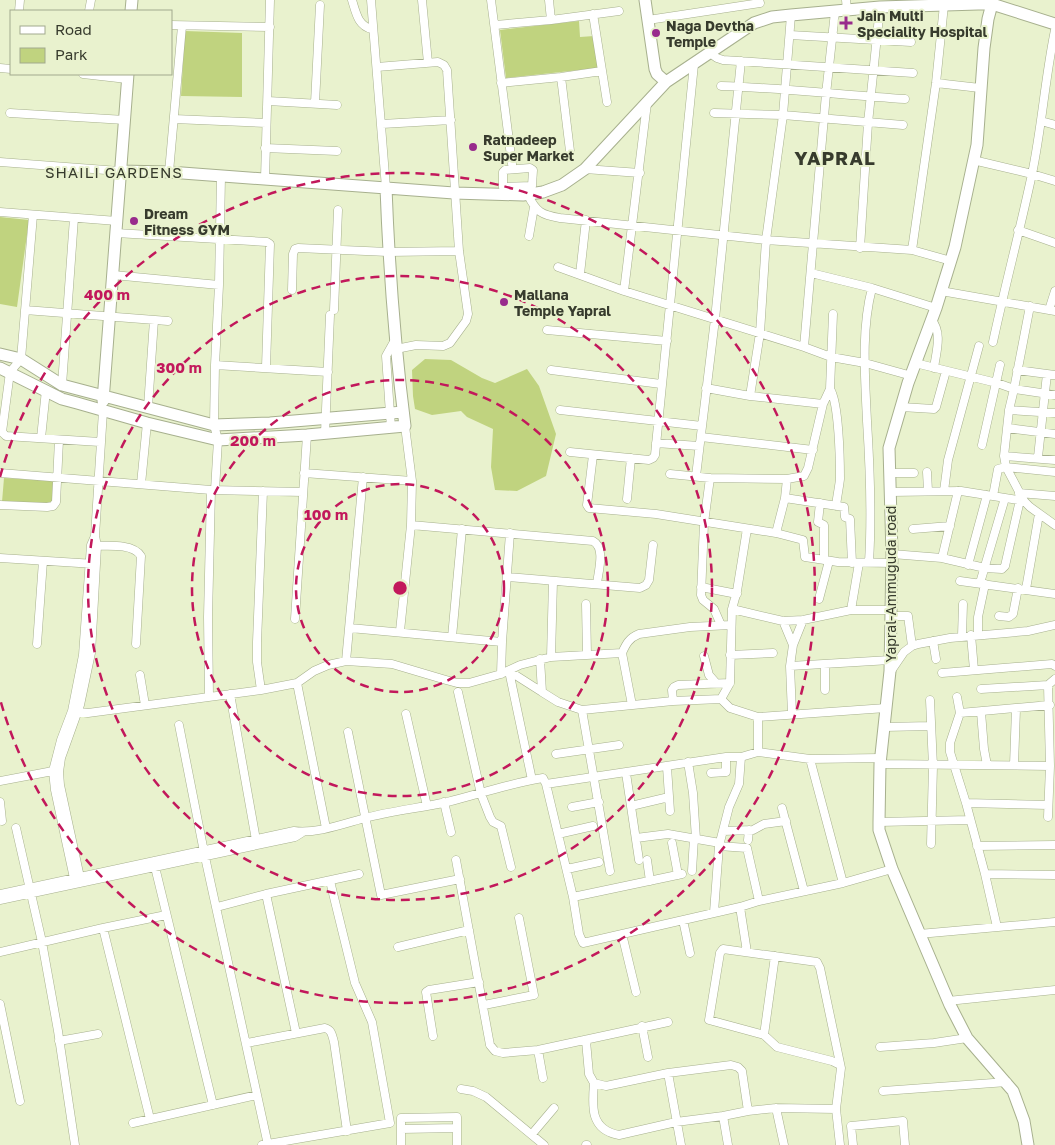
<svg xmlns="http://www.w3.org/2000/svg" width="1055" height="1145" font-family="'Golos Text',sans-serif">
<rect width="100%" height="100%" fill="#e9f2ce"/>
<path fill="#c0d37f" d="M579 21 580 37 594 36 598 68 506 78 500 30Z
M185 31 242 33V97L181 96Z
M0 217 29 220 17 307 0 304Z
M425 359 451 360 482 378 495 383 527 369 539 386 556 434 546 476 517 491 495 490 491 467 493 429 467 417 461 411 432 415 415 409 413 396 412 370Z
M4 478 55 481 53 505 2 502Z"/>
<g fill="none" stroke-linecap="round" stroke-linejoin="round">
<g stroke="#a7b08e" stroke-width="9">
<path id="street" d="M352 0C356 13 358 26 372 29
M371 0 386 188
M422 0 428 63
M491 0 512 164
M549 0 551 20
M846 0 847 10
M19 11 20 0
M89 11 91 0
M593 14 607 102
M648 20 760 3
M171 25 270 27
M495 25 551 20 619 11
M790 35 911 42
M710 53 717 58 723 60 913 73
M377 67 438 62 444 65 447 70 459 251 468 314 466 321 450 343 443 346 416 345 396 349
M0 68 11 69
M83 74 127 79
M561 77 570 151
M501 83 561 77 602 71
M936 83 980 88
M721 86C782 88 844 95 905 99
M268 101 337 105
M315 103 320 5
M10 113 125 120
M714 113 783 115 903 125
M174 119 266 123
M1041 121 1055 125
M382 124 451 120
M265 148 337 151
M973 160 1032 174 1055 181
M0 162 119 171
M530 168 533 170 532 186 503 187V172L505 170Z
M585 169 640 173
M169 172 182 26
M265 179 270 0
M528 195C536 212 542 215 560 218L766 240 912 250 951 261
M0 212 117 221
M33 215 21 359 10 372 2 432 6 436 100 442
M1018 230 1055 243
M116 233 267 242 270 244 266 367
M529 236 534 207
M860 248 868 123 880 7
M912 250 936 83 944 5
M558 267 624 291 804 347 831 357 865 363 912 376
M811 273 872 288 936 308
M580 274 586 220
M113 275 219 285
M292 290 293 254 295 249 298 248 388 252 459 251
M624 291 647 103
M941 291 1055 311
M1030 306 1014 389 1055 395
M25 310 168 321
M334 310 338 210
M1049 310 1055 291
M833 314 830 389C839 403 840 460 840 479 839 488 837 497 836 506
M931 319C943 333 936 352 934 368
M547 330 667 341
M993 342C1005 286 1020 230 1032 174 1042 126 1045 78 1055 30
M804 347 826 94 835 12
M915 363 997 383 1014 389 1009 410 1004 456 1006 467 1024 501 1030 507 1055 525
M215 365 328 372
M551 370 661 384
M1017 370 1055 375
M62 385 74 218
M706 388 750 396 823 404
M750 396 760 333 766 240 783 115 791 15
M148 407 154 320
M901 407 934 409 936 407 946 371
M560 410 702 426
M1009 410 1055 413
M391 428 386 356 395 340
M1007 428 1055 434
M325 433 330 315
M701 437 813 450
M41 438 46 390
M656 443 699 446
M982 445 1000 365
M570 452 649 460 653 458 655 455 694 64
M593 455 587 505 589 508 656 514 776 533 803 540 805 557 838 562 892 563
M1004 456 1055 460
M1038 457 1047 374
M927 472 928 491
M0 473 211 490 303 492
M304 473 412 481
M890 473H914
M670 474 710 478 787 479 804 476 808 468 823 404 830 389
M696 476 715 319 741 61
M710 478 704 523 701 595 703 600 714 609 721 625
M141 484 147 423
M215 490 218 440 214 425 215 365 219 285 221 176
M944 491 948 460 979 346
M890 492 961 491 1024 501
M1019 493 1055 496
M993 496 998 469 1006 467 1055 472
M785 498 844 507 845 517 850 519 852 563
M627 499 631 458
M820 503 818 522 824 525V560
M0 505 47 507 53 506 56 502 59 440
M411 525 593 541C606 548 598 572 597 584
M913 529 950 526
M776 533 785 498 787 479
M93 546C107 546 133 543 141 556L136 644
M892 554 942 558 985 568 1002 569 1005 566 1020 500
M0 558 95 564
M942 558 958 491
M869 562C872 515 870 468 867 421 865 377 861 330 872 288
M968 565 987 495
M507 577 640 588 646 585 649 580 653 545
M960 581 1055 594
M980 583 1005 498
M701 587 737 594
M1026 589 1039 514
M819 599 829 561
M586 604 587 655
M732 609 783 621 803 620 851 610H891
M851 610 859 563
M891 616H908L912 646
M999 616 1009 617 1013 614 1018 588
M295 619 307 435
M783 621 793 645
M350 628 502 642
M400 631 411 525 412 481 405 426
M971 635 974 670
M978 635V617L985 584
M962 636 963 604
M452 637 462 529
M933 641 936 659
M37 644 43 561
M622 653 632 705
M730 655 773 653
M704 656 709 675 716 683
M551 657 553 581
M346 661 363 477
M825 664V690
M790 666 890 660
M509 671 532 780
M509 671 542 692 540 659
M891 671 904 652 912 646 918 644 950 638 1028 631 1055 625
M942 673 1052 664 1055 666
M501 674 502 642 510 533
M140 675 145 705
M297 683 326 828
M981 689 1048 685 1055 679
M261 690 257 662V642L263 491
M458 692 481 794 490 817 493 822 501 826 511 867
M542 692 558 702 582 710 673 701 721 699 730 708 758 717 886 708
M230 694 256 840
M209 696 208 617 211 490
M957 697 960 713 950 743V752L966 803 985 874 997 927
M721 699 730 683 732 609 737 591 747 529
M930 700 933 766 931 844
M673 701 672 690 674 687 678 685 730 683
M582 710 610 871
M72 711 88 713 261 690 297 683 314 671 328 665 346 661 392 664 446 680 457 683H469L501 674 520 665 551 657 622 653C626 644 629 638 639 634L690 627 731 625
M981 712 984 749 987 765
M960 713 1050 705
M406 714 427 806
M792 714 790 666 793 645 803 620
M179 725 205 857 268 1145
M884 727 931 726
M348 732 381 895 460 879
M758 752V717
M556 754 619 745
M810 759 843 883
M688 762 693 793 696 839
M880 764 1050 766
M1014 765 1016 709
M667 767 670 811
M626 773 639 860
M711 773 726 772V757
M0 781 53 771 57 772
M546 784 726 757H741L758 752 810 759 881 758
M0 802 2 821
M444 802 451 832
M966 803 1048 805
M631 806 669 797
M572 807 599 802
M782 808 804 891
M1048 817 1050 766 1048 685
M879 822 970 820
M16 828 42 942 58 1031 75 1145
M723 831 753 830 764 824 786 821
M558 834 593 826
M636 838 668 834 720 843
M748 840 749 830
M672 843 678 875
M719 846 747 848 759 901
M977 846 1055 845
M456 860 490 1045 495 1051 503 1053 538 1050 668 1022
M647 860 650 881
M155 867 213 1105
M567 869 599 862
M692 871 694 838
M985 874 1055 875
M81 882 60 785 59 772 61 758 80 705 91 653 97 546 95 536 103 411
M75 883 55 790 53 771 61 740 72 711 83 655 91 545 95 536
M0 894 294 831C316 834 343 824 365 818 391 811 420 808 447 802 479 794 511 783 543 778L546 784 573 897 579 934 583 943 740 907 759 901 843 883 892 869
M266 894 296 1033
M573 897 682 874
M0 900 295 837 303 832
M217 907 266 894 359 874
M740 907 747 952
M714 912 719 846 729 807 739 784 741 757
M683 920 690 953
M103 928 150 1119
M622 934 636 992
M919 934 1055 922
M398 947 469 930
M0 952 103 928 166 915
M948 1001 1055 990
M0 1004 20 1101
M484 1005 534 995 519 918
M642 1026 648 1057
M764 1035 775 956
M433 1036 426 992 429 990 479 982
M59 1041 98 1034
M586 1041 589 1074 594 1083 606 1086 668 1073 731 1065 738 1067 742 1071 748 1111 776 1108 836 1109
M247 1043 325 1028C332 1030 332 1035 334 1042L347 1131
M880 1047 934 1043 967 1038
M538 1050 543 1078
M840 1065 832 1061 777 1047 764 1035 709 1020 720 953 723 949 817 962 820 968 841 1068 836 1109 840 1145
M668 1073 681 1145
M594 1083C592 1106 590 1130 619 1135L676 1122 723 1116 728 1145
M461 1089 473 1091 486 1097 544 1145
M883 1091 1007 1082
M776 1108 784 1145
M723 1116 748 1111
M133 1123 257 1095
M401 1129 457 1128
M532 1134 554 1108
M262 1145 390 1123 372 1022 355 983 330 881
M401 1145V1118L457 1117V1145
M586 1145H587
M853 1145 851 1126 903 1121 905 1145"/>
</g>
<g stroke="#a7b08e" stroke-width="13">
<path id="secondary" d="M645 0 655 69 657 74 666 82
M993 0 988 19 984 48 977 145 955 247 936 308 908 383 889 448 892 554 890 671 880 764 879 822V830L892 869 950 1005 967 1038 1013 1091 1024 1121 1028 1145
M131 11 132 0
M119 171 169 172 454 193 523 195 543 192 562 185 585 169 666 82 754 23 772 17 791 15 880 7 978 4H992L1055 24
M0 354 21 359 62 385 214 425 270 423 403 412
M0 368 62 399 77 403 147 423 218 440 307 435 405 426C395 347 389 268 386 188
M103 401 128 74"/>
</g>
<use href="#street" stroke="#fff" stroke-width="8"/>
<use href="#secondary" stroke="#fff" stroke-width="11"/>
</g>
<g fill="none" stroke="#c2185b" stroke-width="2.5" stroke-dasharray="9 6">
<circle cx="400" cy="588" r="104"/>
<circle cx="400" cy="588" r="208"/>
<circle cx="400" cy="588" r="312"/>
<path d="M0 477A415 415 0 1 1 0 699"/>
</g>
<g fill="#982b8c" stroke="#e9f2ce" stroke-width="2">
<path d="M843.5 15.5h5v5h5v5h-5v5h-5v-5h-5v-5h5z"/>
<circle cx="656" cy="33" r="5"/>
<circle cx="473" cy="147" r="5"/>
<circle cx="134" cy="221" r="5"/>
<circle cx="504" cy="302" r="5"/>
</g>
<g text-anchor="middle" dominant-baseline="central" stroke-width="4" stroke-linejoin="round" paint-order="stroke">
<g font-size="14" font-weight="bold" fill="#373b2d" stroke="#e9f2ce" text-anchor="start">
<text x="857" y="15">Jain Multi<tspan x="857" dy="16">Speciality Hospital</tspan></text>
<text x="666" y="25">Naga Devtha<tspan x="666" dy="16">Temple</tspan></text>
<text x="483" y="139">Ratnadeep<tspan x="483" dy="16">Super Market</tspan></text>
<text x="144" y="213">Dream<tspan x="144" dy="16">Fitness GYM</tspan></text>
<text x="514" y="294">Mallana<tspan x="514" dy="16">Temple Yapral</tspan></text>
</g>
<g font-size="14" fill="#373b2d" stroke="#e9f2ce">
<text transform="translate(890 584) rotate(-90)">Yapral-Ammuguda road</text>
</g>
<g font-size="15" letter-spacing="1" fill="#373b2d" stroke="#e9f2ce">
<text x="114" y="172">SHAILI GARDENS</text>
</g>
<g font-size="19" font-weight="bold" letter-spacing="1" fill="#373b2d" stroke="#e9f2ce">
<text x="835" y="157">YAPRAL</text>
</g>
</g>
<circle cx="400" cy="588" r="8" fill="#c2185b" stroke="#e9f2ce" stroke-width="2.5"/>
<g font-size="15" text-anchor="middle" font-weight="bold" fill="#c2185b" stroke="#e9f2ce" stroke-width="4" stroke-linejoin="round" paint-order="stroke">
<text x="107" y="300">400 m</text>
<text x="179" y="373">300 m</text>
<text x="253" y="446">200 m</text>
<text x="326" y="520">100 m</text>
</g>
<rect x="10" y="10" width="162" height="65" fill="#e9f2ce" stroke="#a2a98e"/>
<rect x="20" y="26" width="25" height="8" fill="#ffffff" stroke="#a2a98e"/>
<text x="55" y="35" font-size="15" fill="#373b2d">Road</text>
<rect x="20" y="48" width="25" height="15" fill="#c0d37f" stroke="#a2a98e"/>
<text x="55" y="60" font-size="15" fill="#373b2d">Park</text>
</svg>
